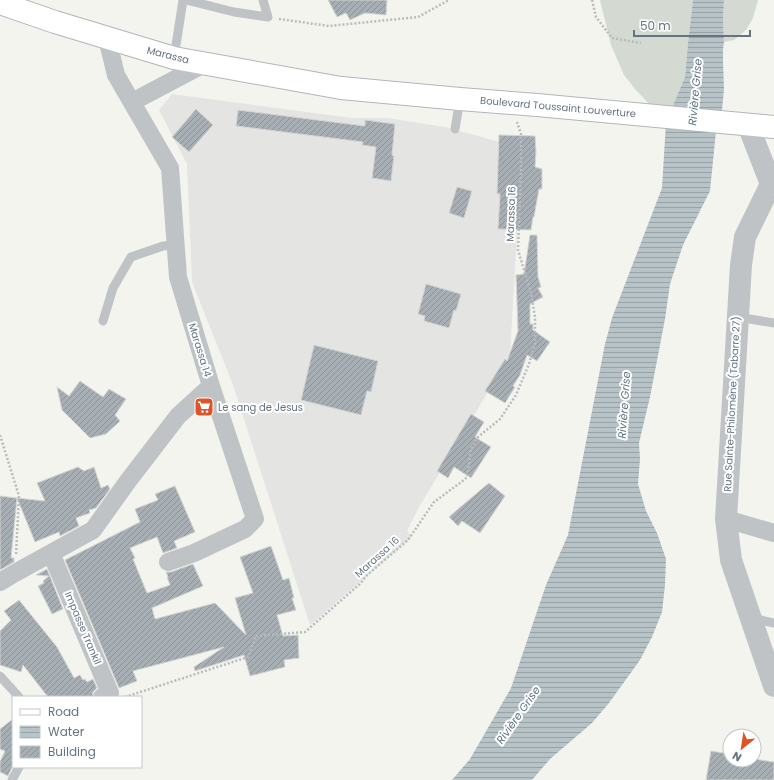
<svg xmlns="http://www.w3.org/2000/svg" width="774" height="780" font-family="Poppins,sans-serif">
<defs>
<pattern id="water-rules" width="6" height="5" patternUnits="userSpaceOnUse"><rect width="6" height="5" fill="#b7c3c7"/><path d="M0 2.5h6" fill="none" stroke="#98a3a7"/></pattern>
<pattern id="building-hatch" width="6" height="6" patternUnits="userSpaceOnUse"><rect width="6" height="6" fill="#a7afb4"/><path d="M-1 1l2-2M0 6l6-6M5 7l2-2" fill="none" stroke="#8c9398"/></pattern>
</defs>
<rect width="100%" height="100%" fill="#f4f4ef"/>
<path fill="#e4e5e3" d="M172 94 352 118H388L445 127 522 148 510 355 418 509 407 531 412 537 310 625 233 385 192 282 187 164 159 110Z"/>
<path fill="#d4dad1" d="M600 0H693L688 43 685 77 666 122 635 89 624 75 611 45Z
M724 0H758L753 18 746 30 734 40 724 42 723 19Z"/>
<path fill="url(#water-rules)" d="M693 0H724L723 19 724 42 723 49V62L724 89 722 110 716 131 710 191 683 245 670 284 665 319 650 397 639 443 640 459 638 484 646 511 657 533 666 559 665 585 662 612 652 637 640 660 609 703 592 723 550 759 532 780H452L470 759 511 688 546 585 568 535 605 344 612 318 662 188 666 122 685 77 688 43Z"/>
<path fill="url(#building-hatch)" stroke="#d5d5d2" d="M328 0H387L386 15 365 13 350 20 346 13 337 17Z
M196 109 213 125 189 152 172 137Z
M238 110 365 126V120L395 124 392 155 394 156 391 181 372 178 376 147 362 145 363 142 236 126Z
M499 135 535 136 536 151 535 167 542 169V189H539L534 217H533L531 230 498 229 500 194H497Z
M457 187 472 191 464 218 449 213Z
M530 235H537L538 277 541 287 538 288 543 297 530 304V324H533V330L550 342 537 361 527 355 520 375 513 386 515 387 505 403 485 391 505 359 507 361 518 331 516 275 524 274Z
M426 284 461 294 456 311 454 310 449 328 424 321 425 316 418 314Z
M314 345 378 361 371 392 367 391 361 415 301 400Z
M80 381 103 397 109 389 126 399 115 415 120 421 106 434 90 438 62 410 57 387 69 396Z
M471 414 484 422 475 437 491 447 471 478 454 467 448 478 437 471Z
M78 467 84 471 94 467 101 488 108 485 110 489 96 508 89 510 90 513 76 518 79 526 60 536 59 532 35 542 17 498 45 501 37 483Z
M489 483 505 496 480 533 462 521 458 526 449 517 458 509Z
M175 486 195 532 174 541 177 548 163 553 157 537 130 548 135 558 133 559 147 593 170 585 167 577H168L166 572H171L193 564 203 586 152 608 155 619 215 603 246 635 235 598 253 593 240 557 271 546 283 580 289 578 294 598H292L296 610 277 615 283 636 298 635 299 658 284 660 285 667 250 676 244 655 195 671 194 667 224 647 133 671 137 681 119 688 65 560 140 522 135 509 158 500 155 494Z
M0 496 17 498 11 558H14V562L0 570Z
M47 569 63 609 52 614 38 586 44 583 43 581 49 576 36 575Z
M19 600 57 647 74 678 80 675 83 680 85 679 87 682 93 679 97 688 93 692 92 697H48L23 665 21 672 0 665V631L11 620 4 611Z
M13 719V765L8 776 0 772V762L5 751 0 749V729Z
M711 751 730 754V760H754V759L774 762V780H706Z"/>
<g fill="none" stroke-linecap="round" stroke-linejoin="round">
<g stroke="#b1b6ba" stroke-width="24">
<path id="secondary" d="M0 3 55 22 174 58 341 88 460 99 537 105 774 127"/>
</g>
<path stroke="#b9bbbd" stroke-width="2.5" stroke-dasharray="2 2" stroke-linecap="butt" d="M592 0 596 17 612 38 641 43
M279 19 329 26 418 17 449 0
M0 435 19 496 16 555
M125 697 248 657 256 636 305 632 361 583 366 576 408 540 434 502 464 480 467 477 471 449 478 437 500 419 516 395 529 364 535 343V317L531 293 518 250 521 170V134L517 122"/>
<path stroke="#bfc3c6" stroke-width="9" d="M186 0 234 12 268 17 263 0
M174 58 183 0
M455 129 460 99
M738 317 774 323
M103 321 113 288 131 257 163 246 175 245
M752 618 774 623
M0 676 19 697
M12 780 19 767"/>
<path stroke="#bfc3c6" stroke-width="18" d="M132 102 204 64
M726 519 774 533
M51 553 110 693 102 697
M168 562 194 553 245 529 255 519 211 386
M0 582 15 573 93 530 128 481 178 416 211 386 178 277 170 168 116 75 107 38"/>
<path stroke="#bfc3c6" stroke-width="22" d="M748 125 771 184
M774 180 771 184 745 237 741 265 726 519 731 560 774 686"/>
<use href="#secondary" stroke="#fff" stroke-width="22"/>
</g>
<defs>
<g id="supermarket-square" transform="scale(1)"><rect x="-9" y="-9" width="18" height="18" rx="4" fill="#dd5426" stroke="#fff"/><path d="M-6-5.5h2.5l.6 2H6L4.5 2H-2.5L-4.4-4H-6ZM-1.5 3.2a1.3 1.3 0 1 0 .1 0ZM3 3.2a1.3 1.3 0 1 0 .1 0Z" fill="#fff"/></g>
</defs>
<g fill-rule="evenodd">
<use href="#supermarket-square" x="204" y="407"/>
</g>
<g text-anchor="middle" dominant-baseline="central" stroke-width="4" stroke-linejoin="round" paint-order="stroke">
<g font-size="10" fill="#637380" stroke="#fff">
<text transform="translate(168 55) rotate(14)">Marassa</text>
<text transform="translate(558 107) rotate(5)">Boulevard Toussaint Louverture</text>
<text transform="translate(511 214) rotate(-88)">Marassa 16</text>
<text transform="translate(200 350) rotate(73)">Marassa 14</text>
<text transform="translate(732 404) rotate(-87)">Rue Sainte-Philomène (Tabarre 27)</text>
<text transform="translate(377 557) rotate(-42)">Marassa 16</text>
<text transform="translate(83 628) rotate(67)">Impasse Trankil</text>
</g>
<g font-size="10" fill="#637380" stroke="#fff" text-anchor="start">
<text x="218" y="407">Le sang de Jesus</text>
</g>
<g font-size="11" font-style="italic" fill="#5f757e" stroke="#fff">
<text transform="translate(695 92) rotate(-85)">Rivière Grise</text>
<text transform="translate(624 405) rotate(-86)">Rivière Grise</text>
<text transform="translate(518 715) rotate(-55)">Rivière Grise</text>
</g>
</g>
<rect x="12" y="696" width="130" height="72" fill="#ffffff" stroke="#c1c7cc"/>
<rect x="20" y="709" width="20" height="6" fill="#ffffff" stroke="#c1c7cc"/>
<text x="48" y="716" font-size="12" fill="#637380">Road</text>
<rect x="20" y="726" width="20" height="12" fill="url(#water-rules)" stroke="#c1c7cc"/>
<text x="48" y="736" font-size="12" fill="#637380">Water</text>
<rect x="20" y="746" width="20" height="12" fill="url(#building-hatch)" stroke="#c1c7cc"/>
<text x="48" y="756" font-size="12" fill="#637380">Building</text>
<g transform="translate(742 748) rotate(210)"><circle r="19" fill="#ffffff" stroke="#c1c7cc"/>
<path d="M0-3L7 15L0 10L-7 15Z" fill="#dd5426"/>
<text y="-6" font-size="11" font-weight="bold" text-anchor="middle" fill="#637380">N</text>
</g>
<path d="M634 30v6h116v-6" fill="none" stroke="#637380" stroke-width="2"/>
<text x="640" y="30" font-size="12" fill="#637380" stroke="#ffffff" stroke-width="3" paint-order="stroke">50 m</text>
</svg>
